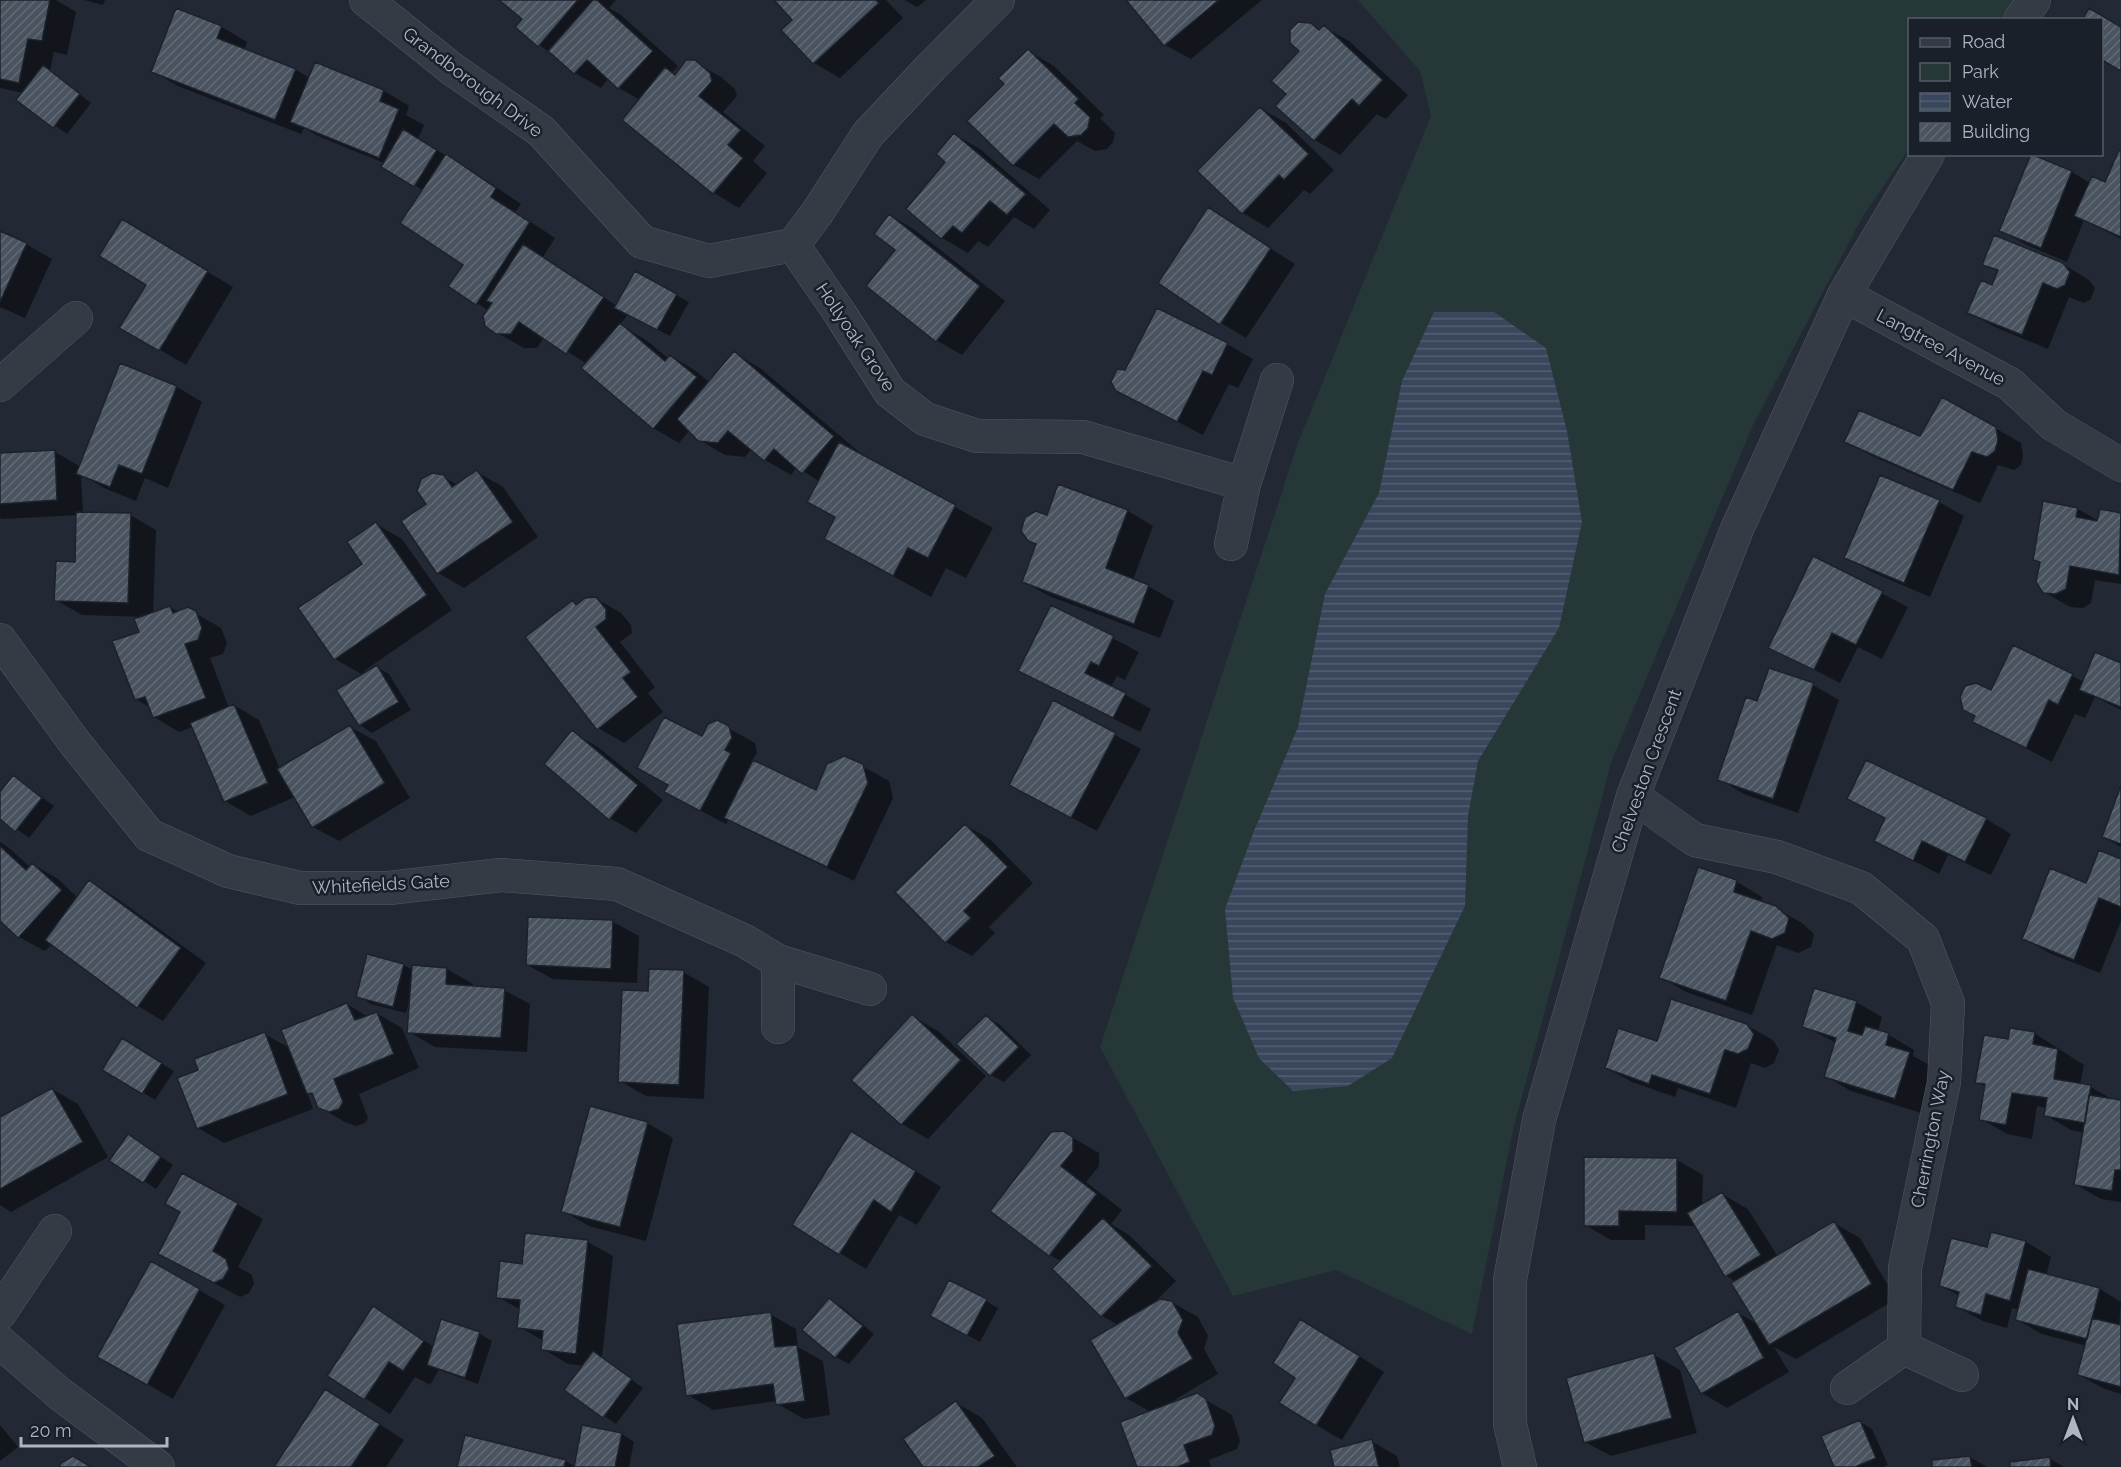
<svg xmlns="http://www.w3.org/2000/svg" width="2121" height="1467" font-family="Raleway,sans-serif">
<defs>
<pattern id="water-rules" width="6" height="5" patternUnits="userSpaceOnUse" patternTransform="scale(1.5)"><rect width="6" height="5" fill="#39475c"/><path d="M0 2.5h6" fill="none" stroke="#535f72"/></pattern>
<pattern id="building-hatch" width="6" height="6" patternUnits="userSpaceOnUse" patternTransform="scale(1.5)"><rect width="6" height="6" fill="#4a5360"/><path d="M-1 1l2-2M0 6l6-6M5 7l2-2" fill="none" stroke="#626a75"/></pattern>
</defs>
<rect width="100%" height="100%" fill="#222934"/>
<path fill="#263737" d="M1358 0H2014L2001 19 1910 20 1909 149 1863 216 1753 425 1612 760 1513 1130 1472 1334 1336 1270 1233 1296 1100 1047 1298 443 1431 116 1420 71Z"/>
<path fill="url(#water-rules)" d="M1434 312H1494L1546 348 1567 431 1582 522 1559 628 1478 761 1468 816 1465 906 1392 1058 1348 1086 1293 1091 1259 1058 1233 998 1225 909 1254 831 1298 727 1325 594 1379 493 1402 381Z"/>
<path fill="#0007" d="M0 0H56L76 12 67 55 54 52 50 71 91 103 67 134 18 100 23 93 0 88Z
M84 0H105L103 5Z
M501 0H616L609 8 621 15 678 66 672 73 677 75 694 62 721 77 735 89 737 96 723 112 765 146 753 161 767 173 739 208 714 193 640 100 619 88 609 78 601 88 575 73 517 27 524 19Z
M776 0H886L903 18 840 78 814 63 784 30 794 20Z
M905 0H926L917 7Z
M1128 0H1262L1191 59 1165 45Z
M177 10 222 27 247 42 244 50 296 70 310 78 315 64 384 91 409 106 406 115 424 125 418 139 472 171 521 204 515 212 555 238 543 257 617 306 635 273 689 302 670 336 628 314 620 325 646 340 669 359 671 356 696 371 710 383 735 353 760 368 859 452 857 453 993 528 966 578 946 568 931 597 826 539 837 517 820 482 797 467 791 475 765 460 751 449 745 457 725 455 699 440 690 430 679 443 653 428 587 364 544 337 537 348H524L497 333 489 311 450 286 465 264 424 191 383 166 384 163 318 136 304 128 301 134 178 86 152 71Z
M2089 10 2121 28V69L2102 58V20Z
M1310 25 1321 31 1324 27 1349 41 1408 95 1386 119 1377 114 1340 155 1315 140 1288 94Z
M1028 51 1054 66 1104 115 1100 118 1115 133 1113 142 1107 149 1095 151 1077 141 1039 179 1014 165 1006 84Z
M1260 108 1286 123 1334 170 1310 194 1304 190 1268 228 1243 213Z
M954 134 980 149 1050 210 1034 229 1014 217 988 247 978 241 968 253 942 238 908 208 948 162Z
M2121 153V239L2084 220 2067 262 2027 245 2001 231 2033 156 2072 172 2090 183 2106 184Z
M1209 209 1295 264 1246 338 1221 323Z
M890 215 915 230 1005 301 962 355 936 340 897 250Z
M0 232 26 244 52 259 25 318 0 307Z
M148 236 233 287 186 365 121 327 148 284Z
M1984 264H2063L2089 280 2095 288 2091 299 2084 303 2069 297 2048 349 1995 327 1969 313 1993 287 1999 272Z
M1227 344 1253 359 1238 388 1229 384 1203 435 1117 390 1126 371Z
M121 365 177 387 202 402 168 488 145 478 136 501 104 488 81 474 83 513 130 515 156 530 153 614 170 607 179 612 188 609 221 628 227 643 223 654 210 658 229 708 234 705 259 720 280 769 350 727 376 741 410 798 339 841 313 827 295 797 251 816 225 801 193 727 179 732 154 717 149 707 136 699 141 632 145 617 82 615 56 600 76 563 78 515 3 519 0 518V455L55 452 81 467Z
M1995 428 2021 443 2023 456 2021 465 2014 470 1998 465 1980 503 1872 456 1846 441 1921 438Z
M477 472 503 487 538 537 464 588 438 573 428 505 443 477 458 485Z
M1059 486 1128 511 1153 526 1133 580 1148 586 1174 601 1160 638 1049 596 1024 582Z
M1939 502 1964 516 1930 597 1872 572 1846 557Z
M2044 503 2078 509 2099 521 2101 511 2121 515V584L2095 580 2091 603 2083 608 2070 607 2044 592 2041 563 2034 560Z
M376 524 402 539 452 610 364 671 365 674 377 667 389 674 411 710 372 733 360 725 363 675 335 659Z
M1813 558 1908 607 1882 659 1858 647 1840 683 1770 647Z
M595 598 621 613 631 625 632 633 620 642 655 687 648 693 663 712 624 743 598 728 573 602 578 605Z
M1052 607 1139 652 1125 680 1117 676 1111 687 1151 709 1140 732 1046 685 1020 671Z
M2014 647 2084 682 2121 664V710L2095 697 2085 718 2075 714 2052 762 1974 721 1992 692Z
M1813 685 1839 700 1798 813 1744 794 1719 779 1758 703Z
M1054 702 1141 749 1097 831 1036 799Z
M717 722 755 743 757 753 752 761 816 792 862 766 889 781 893 798 854 881 752 832 729 819 726 824 692 806 702 738Z
M572 732 598 747 663 800 636 833 610 818Z
M14 777 54 806 29 838 0 817V794Z
M2121 790V847L2103 837Z
M1849 799 1986 819 2011 834 1991 875 1948 855 1939 874 1876 841 1886 819Z
M965 825 991 840 1033 883 989 927 995 933 972 956 946 942Z
M0 842 9 848 30 867 32 864 58 879 78 898 90 882 115 897 206 963 163 1021 138 1006 52 944 45 951 19 937 0 919Z
M2121 860V921L2100 973 2049 953 2024 938 2087 885Z
M1699 868 1737 882 1762 897 1761 902 1775 908 1802 923 1814 934 1811 947 1798 953 1777 945 1752 1015 1686 992 1661 977Z
M529 918 613 922 639 936 637 983 553 979 527 965Z
M368 956 404 965 413 970V967L447 969 473 984 472 987 504 990 530 1004 527 1052 435 1047 409 1032 411 998H410L406 1013 371 1004 358 996Z
M683 972 709 987 704 1099 646 1096 620 1081 649 993Z
M1856 1002 1882 1017 1878 1031 1889 1035 1914 1050 1913 1056 1935 1068 1921 1113 1851 1091 1825 1076 1836 1043 1804 1026Z
M347 1004 368 1017 376 1013 402 1028 419 1068 359 1094 368 1118 365 1123 356 1126 345 1122 319 1107 315 1097 307 1092 313 1109 224 1143 198 1128 200 1071 264 1034 290 1048Z
M912 1016 938 1031 986 1076 928 1139 902 1124 853 1080Z
M986 1017 999 1024 1031 1055 1004 1082 991 1075 958 1044Z
M1746 1025 1773 1040 1779 1050 1774 1063 1765 1068 1751 1063 1736 1108 1678 1088 1675 1097 1632 1082 1606 1068 1658 1043Z
M2034 1033 2084 1065 2080 1085 2091 1087 2115 1101 2121 1102V1202L2101 1199 2075 1184 2085 1133 2071 1130 2045 1115 2046 1108 2037 1106 2032 1139 2007 1134 1981 1119 1986 1087 1977 1082 2009 1041Z
M135 1047 174 1071 155 1100 104 1069Z
M52 1089 78 1104 108 1157 11 1212 0 1205V1119Z
M647 1123 673 1138 646 1241 589 1226 563 1211Z
M1063 1132 1099 1153V1166L1086 1182 1122 1210 1111 1224 1129 1235 1176 1281 1157 1300 1171 1302 1198 1317 1208 1336 1204 1349 1218 1374 1166 1405V1406L1197 1395 1232 1415 1240 1441 1237 1449 1209 1460 1211 1467H1138L1151 1412 1126 1398 1118 1325 1102 1316 1062 1262 1050 1255 992 1211Z
M141 1143 173 1165 156 1189 112 1160Z
M877 1147 941 1187 917 1225 899 1215 866 1269 794 1225Z
M1677 1160 1703 1175 1702 1206 1722 1194 1748 1209 1778 1257 1834 1223 1860 1238 1896 1299 1796 1359 1774 1347 1789 1372 1727 1408 1702 1393 1738 1313 1759 1325 1736 1282 1727 1276 1696 1226 1645 1225V1240H1611L1585 1225Z
M237 1204 263 1219 238 1267 252 1275 254 1284 249 1293 240 1297 186 1268Z
M1992 1234 2026 1242 2051 1257 2046 1276 2100 1289 2121 1302 2119 1326 2121 1327V1394L2105 1389 2079 1375 2087 1346 2042 1334 2017 1320 2019 1310 2012 1308 2007 1328 1983 1321 1957 1307 1960 1296 1941 1286 1988 1249Z
M588 1242 613 1256 602 1358 643 1388 616 1424 566 1390 584 1366 568 1364 543 1349 544 1341 519 1327 521 1310 498 1297Z
M199 1290 225 1305 173 1399 99 1356Z
M829 1300 842 1307 874 1334 849 1364 836 1357 804 1330Z
M986 1301 998 1308 980 1342 945 1323Z
M374 1309 434 1347 442 1321 480 1334 492 1341 478 1384 439 1370 430 1385 415 1377 390 1414 330 1376Z
M770 1314 796 1329 798 1347 823 1361 830 1415 804 1419 778 1404 777 1401 713 1410 688 1395Z
M1326 1335 1384 1372 1342 1440 1316 1425Z
M1654 1355 1680 1370 1697 1433 1611 1456 1585 1442Z
M956 1403 982 1418 1017 1467H925Z
M352 1406 404 1440 386 1467H276Z
M1860 1422 1872 1429 1888 1465 1883 1467H1836Z
M0 1425 18 1447 0 1461Z
M583 1427 622 1434 634 1442 629 1467H458L565 1461 576 1467Z
M1371 1441 1397 1456 1400 1467H1336Z
M1970 1457 1987 1467H1934Z
M2050 1459 2064 1467H2012Z"/>
<path fill="url(#building-hatch)" stroke="#1c222c" stroke-width="1.5" d="M0 0H50L42 41 28 39 19 83 0 79Z
M499 0H578L538 47 515 27 522 19Z
M593 0H597L653 51 618 89 587 60 574 74 548 51Z
M774 0H876L879 3 813 64 781 30 792 20Z
M1126 0H1219L1164 46Z
M176 8 222 26 217 38 296 69 275 120 151 72Z
M2089 8 2121 27V71L2102 60V20H2082Z
M1298 22 1311 23 1319 30 1324 25 1383 80 1359 106 1352 99 1314 141 1275 106 1286 94 1271 81 1299 51 1290 43V30Z
M1028 49 1079 99 1075 103 1090 117 1088 128 1081 135 1068 137 1054 124 1013 166 967 121 1004 84 998 78Z
M686 60H695L710 73 712 81 699 96 741 130 728 145 743 158 713 194 622 120 665 67 675 75Z
M315 62 384 90 380 101 399 109 379 158 290 122Z
M43 65 80 94 53 128 16 100Z
M1260 107 1309 154 1284 180 1279 175 1242 214 1197 171Z
M403 129 437 150 414 187 381 167Z
M954 133 1026 194 1007 215 990 201 962 233 953 226 941 239 906 209 945 162 936 154Z
M2119 150 2121 151V237L2074 216 2092 176 2105 182Z
M446 154 496 188 491 197 530 222 476 305 448 286 463 265 400 223Z
M2031 154 2072 171 2041 248 1999 231Z
M1208 207 1271 248 1220 325 1158 283Z
M889 214 980 286 936 342 866 286 895 250 874 234Z
M122 219 208 271 159 351 119 328 146 285 99 256Z
M0 231 27 243 0 302Z
M1994 235 2063 263 2070 272 2065 285 2057 289 2043 283 2022 335 1967 313 1981 280 1992 285 1998 270 1982 265Z
M523 244 604 297 566 354 519 322 511 334H496L485 326 483 316 492 303 486 301Z
M635 271 677 294 657 330 614 308Z
M1157 308 1228 343 1212 375 1203 371 1177 422 1116 391 1111 382 1117 369 1125 370Z
M620 323 665 361 670 355 697 377 653 429 581 368Z
M734 351 834 436 802 474 774 449 764 461 728 431 718 443 698 441 677 419Z
M120 363 177 386 142 474 119 465 110 487 76 474Z
M1942 397 1996 427 1998 440 1995 451 1987 457 1972 452 1953 490 1844 442 1859 410 1920 436Z
M839 442 956 505 928 558 908 548 893 576 824 539 835 517 807 502Z
M55 450 57 500 0 504V453Z
M477 470 513 522 437 574 401 521 426 504 417 491 421 479 432 473 444 475 452 487Z
M1880 475 1940 500 1904 583 1844 558Z
M1058 484 1128 510 1106 568 1149 585 1134 624 1022 582 1036 544 1028 541 1021 531 1025 517 1036 511 1047 515Z
M2043 501 2078 508 2076 517 2097 521 2100 509 2121 513 2119 575 2070 566 2066 589 2056 594 2043 593 2036 582 2040 562 2033 560Z
M76 512 131 513 128 603 54 601 56 561 75 562Z
M376 522 427 595 334 660 298 608 362 564 347 542Z
M1813 556 1883 591 1856 645 1832 633 1814 670 1768 648Z
M596 597 606 609V619L596 627 631 672 623 678 638 697 597 730 525 637 573 600 576 605 585 598Z
M1051 605 1114 636 1099 666 1091 662 1085 673 1126 693 1113 718 1018 671Z
M170 606 173 613 188 607 196 611 202 628 198 640 185 644 206 698 153 718 145 697 135 700 112 641 139 632 134 619Z
M2013 645 2073 674 2058 705 2049 700 2026 748 1972 722 1975 716 1963 710 1960 697 1965 686 1976 683 1991 690Z
M2095 652 2121 663V707L2079 690Z
M377 665 399 702 359 726 336 690Z
M1769 668 1814 683 1773 799 1717 780 1746 697 1757 701Z
M1053 700 1116 733 1071 818 1009 785Z
M234 704 268 783 224 802 190 723Z
M664 717 702 736 708 724 717 720 729 726 732 738 725 750 731 753 700 811 664 792 668 785 637 768Z
M350 725 385 783 312 828 277 769Z
M572 730 638 785 609 820 544 764Z
M844 756 863 764 868 783 827 867 724 818 753 760 816 790 827 764Z
M1866 760 1987 818 1965 862 1922 841 1913 861 1874 841 1885 818 1847 799Z
M13 775 42 798 15 832 0 819V792Z
M2121 785V844L2102 837Z
M965 824 1008 867 964 911 971 918 945 943 895 892Z
M0 846 26 870 32 863 62 890 18 938 0 921Z
M2099 850 2121 859V907L2099 898 2074 960 2022 939 2050 868 2086 883Z
M1698 867 1737 880 1734 892 1776 906 1789 918 1785 933 1772 939 1751 931 1726 1001 1659 978Z
M89 880 181 948 137 1008 45 940Z
M528 917 613 920 611 969 526 965Z
M367 954 404 964 393 1007 356 997Z
M412 965 447 968 446 984 505 988 501 1038 407 1033Z
M649 969 684 970 679 1085 618 1082 622 990 648 991Z
M1814 988 1857 1001 1848 1031 1862 1035 1865 1026 1889 1033 1886 1045 1910 1052 1895 1099 1824 1077 1836 1038 1802 1027Z
M1671 999 1747 1024 1754 1034 1748 1049 1738 1054 1725 1050 1710 1094 1652 1075 1649 1084 1605 1068 1618 1028 1657 1041Z
M347 1003 355 1020 377 1012 394 1054 334 1079 343 1102 339 1109 329 1112 318 1108 312 1093 307 1094 281 1030Z
M912 1014 961 1060 901 1125 851 1080Z
M986 1015 1019 1047 990 1076 956 1044Z
M2010 1028 2035 1032 2033 1044 2058 1049 2054 1079 2091 1085 2085 1123 2044 1116 2047 1098 2012 1093 2006 1125 1979 1120 1985 1084 1975 1083 1984 1035 2008 1039Z
M265 1032 288 1094 197 1129 177 1078 198 1070 194 1059Z
M122 1038 162 1063 142 1094 102 1070Z
M52 1088 83 1142 0 1189V1117Z
M2089 1095 2121 1100V1170H2115L2112 1191 2074 1185Z
M590 1106 648 1122 620 1227 561 1212Z
M851 1131 916 1171 891 1212 874 1200 839 1255 792 1225Z
M1063 1131 1073 1137V1151L1061 1166 1097 1194 1049 1256 990 1211 1051 1132Z
M128 1134 161 1157 143 1183 109 1161Z
M1584 1157 1677 1158V1212L1619 1211V1226H1584Z
M182 1173 238 1203 213 1251 226 1259 229 1269 223 1279 214 1283 158 1254 180 1212 165 1204Z
M1722 1192 1761 1255 1725 1277 1687 1213Z
M1103 1218 1152 1266 1101 1317 1052 1269Z
M1834 1221 1872 1284 1769 1345 1731 1283Z
M1991 1232 2026 1241 2010 1301 1986 1294 1981 1315 1955 1307 1959 1292 1939 1286 1951 1238 1987 1247Z
M525 1233 588 1240 576 1354 541 1350 543 1331 517 1328 520 1300 496 1298 500 1261 522 1264Z
M151 1261 200 1289 147 1385 97 1357Z
M2028 1269 2100 1288 2087 1339 2015 1320Z
M949 1280 987 1299 967 1336 930 1316Z
M829 1298 863 1326 835 1358 802 1330Z
M1160 1299 1172 1301 1183 1320 1178 1333 1193 1359 1125 1399 1090 1340Z
M373 1306 424 1341 403 1371 389 1362 364 1400 327 1376Z
M1738 1311 1764 1358 1701 1394 1674 1348Z
M771 1312 775 1347 797 1345 805 1401 776 1405 773 1384 686 1396 677 1324Z
M2092 1318 2121 1325V1387L2077 1375Z
M441 1319 480 1332 465 1378 427 1365Z
M1300 1319 1360 1356 1316 1426 1279 1403 1295 1378 1273 1363Z
M593 1351 632 1379 603 1418 564 1390Z
M1654 1353 1672 1418 1584 1443 1566 1378Z
M325 1389 380 1424 351 1467H274Z
M1197 1393 1206 1399 1215 1426 1212 1435 1184 1445 1190 1462 1177 1467H1137L1120 1422Z
M956 1401 995 1456 978 1467H923L903 1439Z
M1860 1420 1876 1458 1855 1467H1834L1821 1436Z
M582 1425 622 1433 615 1467H574Z
M465 1435 566 1460 564 1467H457Z
M1372 1439 1379 1467H1334L1330 1450Z
M73 1456 91 1467H59L61 1463Z
M1970 1456 1972 1467H1932V1460Z
M2050 1457 2051 1467H2010V1462Z"/>
<g fill="none" stroke-linecap="round" stroke-linejoin="round">
<g stroke="#525963" stroke-width="34">
<path id="minor" d="M366 0 452 69 541 131 642 242 709 261 793 245 817 213 868 134 933 65 998 0
M2020 20 2034 0
M793 245 841 315 890 392 925 419 977 436 1083 437 1244 484 1277 380
M1844 295 2010 384 2054 425 2121 465
M0 385 76 318
M1231 544 1244 484
M0 640 75 743 149 835 228 871 300 888H389L501 875 617 884 745 941 778 961 870 989
M1633 796 1695 840 1777 857 1861 888 1923 939 1948 1003 1944 1082 1905 1268 1904 1348 1962 1375
M778 961V1027
M0 1313 55 1231
M0 1342 60 1394 158 1467
M1847 1388 1904 1348
M1520 1467 1510 1424V1280L1539 1120 1633 796 1737 529 1844 295 1928 154"/>
</g>
<use href="#minor" stroke="#353b45" stroke-width="33"/>
</g>
<g text-anchor="middle" dominant-baseline="central" stroke-width="5" stroke-linejoin="round" paint-order="stroke">
<g font-size="18" fill="#afb6c2" stroke="#1a202a">
<text transform="translate(473 82) rotate(37)">Grandborough Drive</text>
<text transform="translate(856 337) rotate(56)">Hollyoak Grove</text>
<text transform="translate(1941 347) rotate(28)">Langtree Avenue</text>
<text transform="translate(1646 771) rotate(-70)">Chelveston Crescent</text>
<text transform="translate(381 884) rotate(-3)">Whitefields Gate</text>
<text transform="translate(1930 1139) rotate(-79)">Cherrington Way</text>
</g>
</g>
<rect x="1908" y="18" width="195" height="138" fill="#1a202a" stroke="#565c67" stroke-width="1.5"/>
<rect x="1920" y="38" width="30" height="9" fill="#353b45" stroke="#565c67" stroke-width="1.5"/>
<text x="1962" y="48" font-size="18" fill="#afb6c2">Road</text>
<rect x="1920" y="63" width="30" height="18" fill="#263737" stroke="#565c67" stroke-width="1.5"/>
<text x="1962" y="78" font-size="18" fill="#afb6c2">Park</text>
<rect x="1920" y="93" width="30" height="18" fill="url(#water-rules)" stroke="#565c67" stroke-width="1.5"/>
<text x="1962" y="108" font-size="18" fill="#afb6c2">Water</text>
<rect x="1920" y="123" width="30" height="18" fill="url(#building-hatch)" stroke="#565c67" stroke-width="1.5"/>
<text x="1962" y="138" font-size="18" fill="#afb6c2">Building</text>
<g transform="translate(2073 1419)" stroke="#1a202a" stroke-width="4.5" paint-order="stroke">
<path d="M0-4.5L10 22L0 15L-10 22Z" fill="#afb6c2"/>
<text y="-9" font-size="16" font-weight="bold" text-anchor="middle" fill="#afb6c2">N</text>
</g>
<path d="M21 1437v9h146v-9" fill="none" stroke="#afb6c2" stroke-width="3"/>
<text x="30" y="1437" font-size="18" fill="#afb6c2" stroke="#1a202a" stroke-width="4.5" paint-order="stroke">20 m</text>
</svg>
